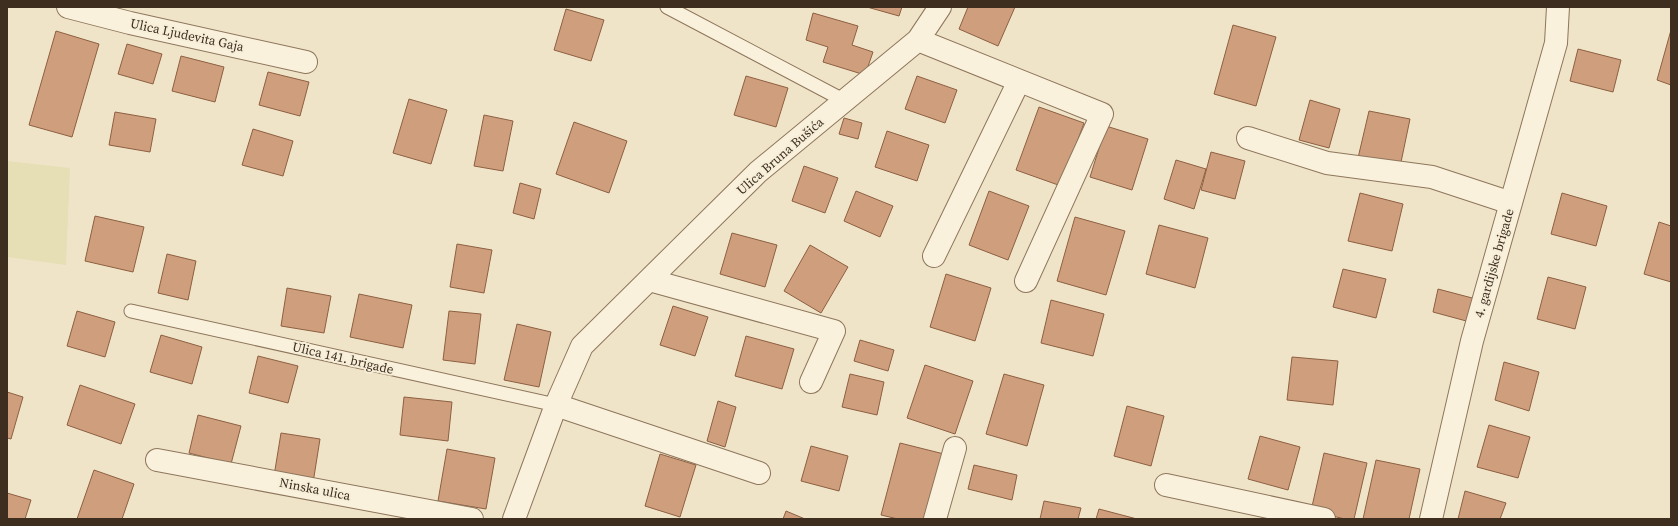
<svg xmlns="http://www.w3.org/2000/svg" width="1678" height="526" font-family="'Source Serif 4',serif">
<rect width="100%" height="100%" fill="#f0e4c8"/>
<path fill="#e6deb5" d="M7 161 70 168 66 265 7 257Z"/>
<path fill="#cf9f7d" stroke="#8d5f41" d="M867 7H902L899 16Z
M968 7H1015L998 46 959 29Z
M566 9 604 20 591 61 554 50Z
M813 13 858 26 852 45 873 52 865 75 823 62 828 47 806 40Z
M1233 25 1276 37 1256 106 1214 94Z
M1671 30V85L1657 80Z
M56 31 99 44 72 137 29 125Z
M127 44 162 54 153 84 118 74Z
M1578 49 1621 60 1613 92 1570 81Z
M181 56 224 67 215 102 172 91Z
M268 72 309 82 300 116 259 105Z
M746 76 788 88 776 127 734 115Z
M917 76 957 90 945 123 905 109Z
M409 99 447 110 431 164 393 153Z
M1310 100 1340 109 1329 148 1299 140Z
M1039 107 1084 123 1061 186 1016 170Z
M1369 111 1410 119 1400 167 1358 158Z
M115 112 156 119 150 152 109 145Z
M484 115 513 121 503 171 474 166Z
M844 118 862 123 858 139 839 134Z
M574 122 627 141 609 193 556 174Z
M1106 126 1148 139 1132 190 1090 177Z
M253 129 293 141 283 176 242 165Z
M887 131 929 145 917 181 875 167Z
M1211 152 1245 161 1235 199 1201 190Z
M1176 160 1206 169 1194 209 1164 199Z
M804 166 838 178 825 213 792 201Z
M520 183 541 189 534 219 513 213Z
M856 191 893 206 880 237 844 221Z
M989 191 1029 206 1008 260 969 245Z
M1360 193 1403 204 1392 251 1348 241Z
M1562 193 1607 206 1596 246 1551 234Z
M95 216 144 227 133 272 85 261Z
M1075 217 1125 231 1106 295 1057 281Z
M1659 222 1671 226V282L1644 274Z
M1159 225 1208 238 1195 288 1146 274Z
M732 233 777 245 765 287 720 274Z
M457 244 492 250 484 293 450 287Z
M810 245 848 267 821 313 784 291Z
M167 254 196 261 188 300 158 293Z
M1343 269 1386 279 1376 318 1333 307Z
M946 274 991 288 975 341 930 327Z
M1548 277 1586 287 1575 329 1537 319Z
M287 288 331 296 324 333 281 326Z
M1438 289 1476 299 1470 322 1433 312Z
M359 294 412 305 403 348 350 337Z
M1051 300 1104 314 1093 356 1041 343Z
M673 306 708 317 695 356 660 345Z
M77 311 115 322 105 357 67 346Z
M449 311 481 314 475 364 443 360Z
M517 324 551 332 539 387 504 380Z
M161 335 202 347 192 384 150 372Z
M746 336 794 349 782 389 735 376Z
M860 340 894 350 888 371 854 361Z
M258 356 298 366 288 403 249 393Z
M1292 357 1338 361 1333 405 1287 400Z
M1504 362 1539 372 1529 411 1495 400Z
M925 365 973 381 955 434 907 418Z
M850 374 884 382 877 415 842 407Z
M1004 374 1044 385 1027 446 986 434Z
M80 385 135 404 121 444 67 425Z
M7 392 23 397 11 439 7 438Z
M404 397 452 402 448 441 400 435Z
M718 401 736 407 725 447 707 441Z
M1127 406 1164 416 1151 466 1114 456Z
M198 415 241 426 231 464 189 453Z
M1489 425 1530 437 1518 478 1477 467Z
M281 433 320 439 313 483 274 476Z
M1260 436 1300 447 1288 490 1248 479Z
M900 443 944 454 927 519H898L881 515Z
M811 446 848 456 839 491 801 481Z
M447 449 495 458 486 509 438 501Z
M1324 453 1367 463 1354 519H1345L1311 511Z
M660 454 696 465 680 517 645 506Z
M1376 460 1420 469 1409 519H1363Z
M974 465 1017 475 1012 500 968 489Z
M94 470 134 484 122 519H77Z
M1465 491 1506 503 1500 519H1458Z
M7 493 31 500 25 519H7Z
M1044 501 1081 508 1078 519H1040Z
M1099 509 1137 519H1096Z
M786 511 805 519H783Z"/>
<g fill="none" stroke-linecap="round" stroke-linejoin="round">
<g stroke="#8d765c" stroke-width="15">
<path id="lane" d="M667 7 845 101
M131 311 556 405"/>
</g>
<g stroke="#8d765c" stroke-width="24">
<path id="street" d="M68 7 130 23 306 62
M918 40 1102 114 1026 281
M1248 138 1327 163 1432 177 1511 203
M934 256 1019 81
M649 280 834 331 811 382
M556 405 759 473
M157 460 472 519
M1166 485 1324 519
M514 519 556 405 582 346 758 172 918 40 940 7
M935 519 955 448
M1431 519 1472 341 1556 43 1558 7"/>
</g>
<use href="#lane" stroke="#faf1dc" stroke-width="13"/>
<use href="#street" stroke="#faf1dc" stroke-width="22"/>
</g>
<g text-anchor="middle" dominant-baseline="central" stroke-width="4" stroke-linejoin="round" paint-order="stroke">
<g font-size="13" fill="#3d2e20" stroke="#f7eed8">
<text transform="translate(187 35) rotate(12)">Ulica Ljudevita Gaja</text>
<text transform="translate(780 156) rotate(-41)">Ulica Bruna Bušića</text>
<text transform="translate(1494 263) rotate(-74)">4. gardijske brigade</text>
<text transform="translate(343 358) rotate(13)">Ulica 141. brigade</text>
<text transform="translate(315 489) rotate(11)">Ninska ulica</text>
</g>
</g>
<rect width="1678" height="526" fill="none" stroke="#3d2e20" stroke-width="16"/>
</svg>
